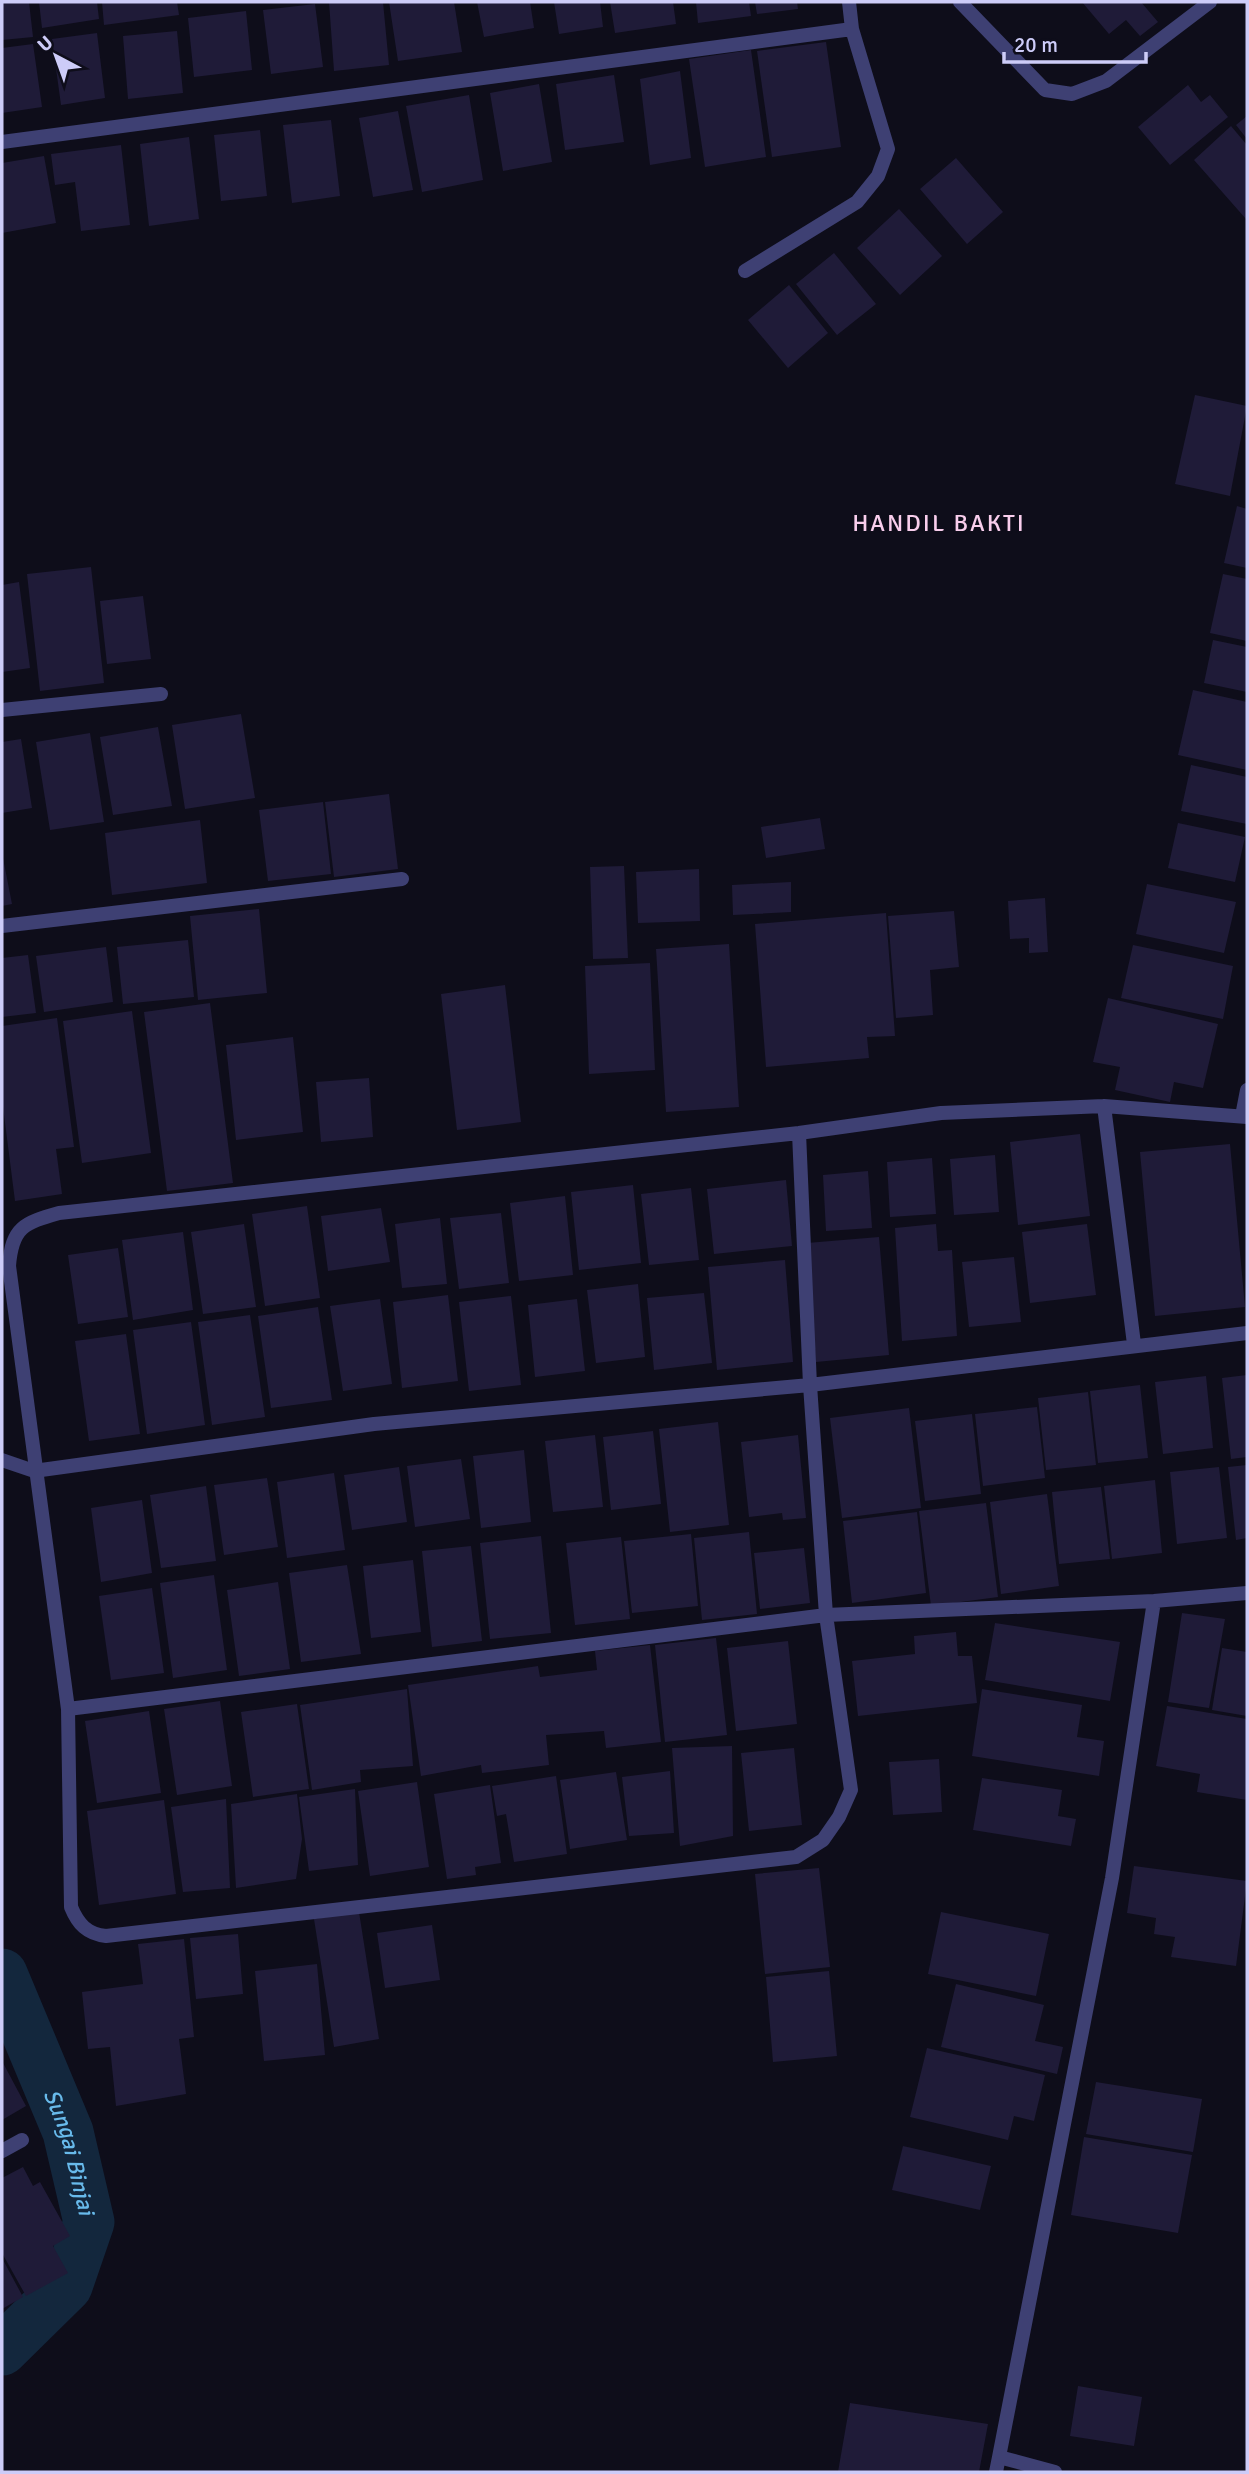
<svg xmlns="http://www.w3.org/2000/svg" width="1249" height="2474" font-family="Signika,sans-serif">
<rect width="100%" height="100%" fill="#0e0d1a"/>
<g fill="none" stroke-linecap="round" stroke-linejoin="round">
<path stroke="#13273d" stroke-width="51" id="s1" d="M2 1974 68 2132 89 2222 67 2286 2 2350"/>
</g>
<path fill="#1f1b38" d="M2 2H29L33 37 2 40Z
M39 2H97L99 19 42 28Z
M102 2H177L179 15 104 25Z
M329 2H383L389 65 334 71Z
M389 2H454L462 52 398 61Z
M477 2H530L534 28 484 37Z
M554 2H600L603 27 559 34Z
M610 2H673L676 24 615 33Z
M696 2H749L751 16 698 23Z
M755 2H797L798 9 757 14Z
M1082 2H1141L1158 22 1140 36 1126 20 1109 34Z
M315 4 323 67 271 74 263 10Z
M246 11 252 70 194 77 188 18Z
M177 31 183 93 128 99 123 36Z
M97 33 105 98 61 105 52 39Z
M826 42 841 147 772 157 757 51Z
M33 44 42 107 2 113V48Z
M751 50 766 157 705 167 689 59Z
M680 71 691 158 650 165 640 79Z
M614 75 624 142 565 150 556 84Z
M539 84 552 162 503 171 490 93Z
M1188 85 1201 102 1210 95 1228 117 1170 165 1138 127Z
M469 95 483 180 422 192 406 106Z
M398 111 413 190 373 197 359 118Z
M1247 116V139L1236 125Z
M331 120 340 196 292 203 283 125Z
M1231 126 1247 145 1246 219 1194 160Z
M260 130 267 196 221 201 214 135Z
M189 137 199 219 149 226 140 144Z
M121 145 130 225 81 231 75 182 55 185 51 154Z
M44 156 56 223 2 233V163Z
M956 158 1003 212 967 244 920 189Z
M899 209 942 256 900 295 857 248Z
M834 253 876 304 837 335 796 284Z
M789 285 828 333 788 368 748 320Z
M1195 395 1247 406 1230 496 1175 484Z
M1237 506 1247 509V568L1224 563Z
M91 567 104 683 40 691 27 574Z
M1223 574 1247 579V641L1210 633Z
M19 582 30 668 2 672V585Z
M143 596 151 659 107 664 100 601Z
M1213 640 1247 647V692L1204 683Z
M1193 690 1247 702V770L1178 755Z
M241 714 255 798 185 809 172 725Z
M158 727 172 806 113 815 100 737Z
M90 733 104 822 50 830 36 742Z
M21 739 32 808 2 813V742Z
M1191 765 1247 777V824L1181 811Z
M389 794 398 869 334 877 325 802Z
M323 802 331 874 268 881 259 810Z
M820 818 825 849 766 858 761 827Z
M200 820 207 883 112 895 105 833Z
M1178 823 1245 837 1235 882 1168 868Z
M2 853 12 904 2 906Z
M624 866 628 958 593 959 590 867Z
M699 869 700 921 638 923 636 872Z
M791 882V912L733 915 732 885Z
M1147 884 1236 902 1224 953 1136 934Z
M1045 898 1048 952 1029 953V938L1010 939 1008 901Z
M259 909 267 993 198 1000 190 916Z
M954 911 959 967 930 970 933 1015 896 1018 888 916Z
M886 913 895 1036 867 1037 869 1058 766 1067 755 924Z
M188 940 194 997 123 1004 117 947Z
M729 944 739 1107 666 1112 656 949Z
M1133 945 1233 966 1223 1019 1121 998Z
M106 947 113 1002 44 1012 36 956Z
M28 955 36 1013 2 1017V958Z
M650 963 655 1070 589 1074 585 966Z
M505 985 521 1122 457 1130 441 994Z
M1108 998 1218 1024 1203 1088 1174 1082 1170 1102 1115 1090 1120 1067 1093 1062Z
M210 1003 233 1183 167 1191 144 1012Z
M132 1011 151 1153 82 1163 63 1021Z
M57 1018 74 1147 56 1149 62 1194 15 1201 2 1099V1026Z
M293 1037 303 1132 236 1140 226 1045Z
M369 1078 373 1137 321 1142 316 1082Z
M1080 1134 1090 1216 1018 1225 1010 1142Z
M1230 1144 1245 1307 1155 1316 1140 1152Z
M995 1155 999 1212 954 1215 950 1159Z
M932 1158 936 1214 890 1217 887 1162Z
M868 1171 872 1228 826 1231 823 1175Z
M786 1180 792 1246 714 1254 707 1189Z
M633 1185 641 1263 579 1270 571 1192Z
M691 1188 699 1260 649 1265 641 1194Z
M565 1196 573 1275 519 1281 510 1203Z
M307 1206 320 1298 265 1306 252 1214Z
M381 1208 390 1262 328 1271 321 1216Z
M501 1213 509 1283 459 1289 450 1218Z
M440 1218 447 1284 402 1288 395 1224Z
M244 1224 256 1307 203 1314 191 1232Z
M936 1224 938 1251 952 1250 957 1336 902 1341 895 1228Z
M1087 1224 1096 1295 1030 1303 1022 1232Z
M183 1232 193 1310 133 1320 122 1240Z
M879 1237 889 1355 816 1362 807 1243Z
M118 1248 128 1317 78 1324 68 1255Z
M1014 1257 1021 1322 969 1327 962 1262Z
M785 1260 793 1362 717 1370 708 1267Z
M638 1284 645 1357 596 1363 587 1290Z
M704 1293 712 1363 654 1370 647 1298Z
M448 1295 458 1381 402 1388 393 1302Z
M511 1296 521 1385 469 1391 459 1302Z
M380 1299 392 1384 343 1391 330 1306Z
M577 1299 585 1371 535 1377 528 1305Z
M318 1307 332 1400 271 1408 258 1316Z
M250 1315 265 1417 212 1425 198 1322Z
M191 1322 205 1425 147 1434 133 1330Z
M126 1334 140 1434 89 1441 75 1341Z
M1247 1375V1457L1231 1459 1222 1378Z
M1206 1376 1213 1448 1163 1454 1155 1382Z
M1140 1385 1148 1458 1098 1463 1090 1391Z
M1088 1392 1096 1465 1046 1470 1038 1398Z
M1037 1407 1045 1478 983 1486 975 1414Z
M909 1408 921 1508 842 1518 830 1418Z
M972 1414 981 1494 925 1501 915 1421Z
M718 1422 729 1525 670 1532 659 1429Z
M653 1431 661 1504 611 1510 603 1437Z
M595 1435 603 1507 553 1512 545 1441Z
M798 1435 806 1518 783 1520 782 1513 749 1517 741 1442Z
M524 1450 531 1522 481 1528 473 1456Z
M461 1459 470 1519 415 1527 407 1466Z
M1247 1465V1538L1236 1540 1228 1467Z
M399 1467 407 1522 352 1530 344 1475Z
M1219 1467 1227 1538 1177 1544 1170 1472Z
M334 1473 345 1550 287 1558 277 1482Z
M267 1478 278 1547 224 1555 214 1485Z
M1155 1480 1162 1553 1112 1559 1104 1486Z
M206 1486 216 1561 161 1568 150 1495Z
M1101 1487 1110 1559 1059 1564 1052 1492Z
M1047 1494 1059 1586 1001 1594 990 1502Z
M142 1500 152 1573 101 1582 91 1508Z
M986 1503 998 1597 931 1606 919 1511Z
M917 1512 926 1593 852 1603 843 1521Z
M749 1532 757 1614 702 1620 694 1538Z
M691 1534 698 1606 632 1613 624 1541Z
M541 1536 551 1633 490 1639 480 1543Z
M621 1537 630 1619 575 1625 566 1543Z
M471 1546 482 1641 432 1647 422 1551Z
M804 1548 810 1603 760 1609 754 1553Z
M413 1560 421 1632 371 1638 363 1566Z
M347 1565 361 1654 301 1662 289 1573Z
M214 1575 227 1670 173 1678 160 1583Z
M278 1582 290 1669 239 1676 227 1590Z
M152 1588 164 1673 111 1680 99 1596Z
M1182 1613 1225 1619 1209 1708 1168 1702Z
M995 1623 1120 1642 1110 1701 985 1680Z
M956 1632 958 1656H972L977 1703 858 1716 852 1661 915 1654 914 1636Z
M716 1638 727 1735 665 1742 655 1645Z
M788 1641 797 1724 736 1731 727 1648Z
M650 1645 661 1742 606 1748 604 1731 546 1735 549 1765 482 1773 481 1765 421 1776 408 1685 538 1666 540 1677 597 1670 595 1651Z
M1222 1648 1247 1652V1716L1212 1710Z
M407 1689 413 1766 360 1770 361 1782 312 1790 300 1705Z
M982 1689 1082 1705 1077 1737 1104 1741 1099 1776 972 1756Z
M220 1701 232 1786 177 1795 164 1709Z
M297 1704 309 1789 253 1797 241 1712Z
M1167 1706 1247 1719V1800L1197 1792 1200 1774 1156 1766Z
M149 1711 161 1793 97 1803 85 1721Z
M732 1746 733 1836 680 1846 672 1748Z
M794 1748 802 1825 749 1831 741 1753Z
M939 1759 942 1812 893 1815 889 1762Z
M670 1771 674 1833 629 1836 622 1777Z
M616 1772 627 1840 570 1849 560 1780Z
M556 1776 567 1854 514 1862 506 1814 497 1816 492 1786Z
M982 1778 1062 1790 1058 1816 1076 1819 1071 1846 973 1830Z
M417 1782 429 1867 370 1876 358 1791Z
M490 1785 501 1863 475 1867 476 1875 447 1879 434 1794Z
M355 1789 358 1865 309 1871 299 1797Z
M297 1794 302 1839 296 1879 236 1888 231 1804Z
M226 1799 230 1888 183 1892 171 1807Z
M164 1800 176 1894 99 1905 87 1811Z
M1134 1866 1247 1881 1236 1966 1171 1957 1175 1937 1154 1934 1156 1918 1127 1913Z
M819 1868 830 1967 765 1974 755 1874Z
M359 1912 379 2039 334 2047 314 1919Z
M941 1912 1049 1934 1036 1996 928 1974Z
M432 1925 440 1980 385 1988 377 1933Z
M238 1934 243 1994 196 1999 190 1938Z
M184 1939 194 2037 179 2039 186 2094 116 2106 110 2047 88 2049 82 1992 143 1984 138 1944Z
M317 1964 325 2055 264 2061 255 1971Z
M829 1971 837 2056 773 2062 766 1977Z
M956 1984 1044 2005 1035 2041 1063 2047 1057 2074 941 2047Z
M927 2048 1045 2075 1034 2121 1014 2116 1008 2140 910 2117Z
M2 2061 26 2106 2 2120Z
M1096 2082 1202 2099 1193 2152 1086 2134Z
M1084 2137 1192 2155 1178 2233 1071 2215Z
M903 2146 991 2166 980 2210 892 2190Z
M23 2167 33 2186 40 2182 70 2236 53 2246 68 2273 26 2296 2 2253V2178Z
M2 2258 23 2297 2 2309Z
M1078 2386 1142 2397 1134 2446 1070 2436Z
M850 2403 988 2424 979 2472H838Z"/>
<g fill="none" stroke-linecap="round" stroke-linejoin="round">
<path stroke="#3e4073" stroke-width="14" d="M960 2 1045 90 1072 94 1106 81 1210 2
M2 142 852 29 849 2
M745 271 857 202 878 176 888 149 852 29
M2 710 161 694
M2 926 402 879
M1104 1106 1134 1344
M1242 1116 1247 1090
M799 1133 810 1385 826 1615 851 1790 839 1817 823 1840 796 1857 106 1936C87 1934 78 1924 71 1907L68 1709 9 1266C12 1227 24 1223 59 1213L799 1133 941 1113 1104 1106 1247 1117
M2 1460 34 1471 374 1424 810 1385 1247 1333
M68 1709 826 1615 1154 1601 1247 1593
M2 2151 22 2140
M996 2472 999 2457
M1055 2472 999 2457 1112 1878 1154 1601"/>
</g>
<g text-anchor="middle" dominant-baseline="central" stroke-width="5" stroke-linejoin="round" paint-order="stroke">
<g font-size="23" font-style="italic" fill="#68baeb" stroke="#0e0d1a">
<text stroke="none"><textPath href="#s1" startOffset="191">Sungai Binjai</textPath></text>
</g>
<g font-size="24" letter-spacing="2" fill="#f9ceed" stroke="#0e0d1a">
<text x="939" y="523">HANDIL BAKTI</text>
</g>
</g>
<rect width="1249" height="2474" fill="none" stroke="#cdccf8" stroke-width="7"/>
<g transform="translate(56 56) rotate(319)" stroke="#0e0d1a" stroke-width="5" paint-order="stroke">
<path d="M0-5L12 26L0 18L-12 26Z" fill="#cdccf8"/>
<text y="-10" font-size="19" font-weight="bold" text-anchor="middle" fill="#cdccf8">U</text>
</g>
<path d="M1004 52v10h142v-10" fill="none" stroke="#cdccf8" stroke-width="3.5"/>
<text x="1014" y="52" font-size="21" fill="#cdccf8" stroke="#0e0d1a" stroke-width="5" paint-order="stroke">20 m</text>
</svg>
